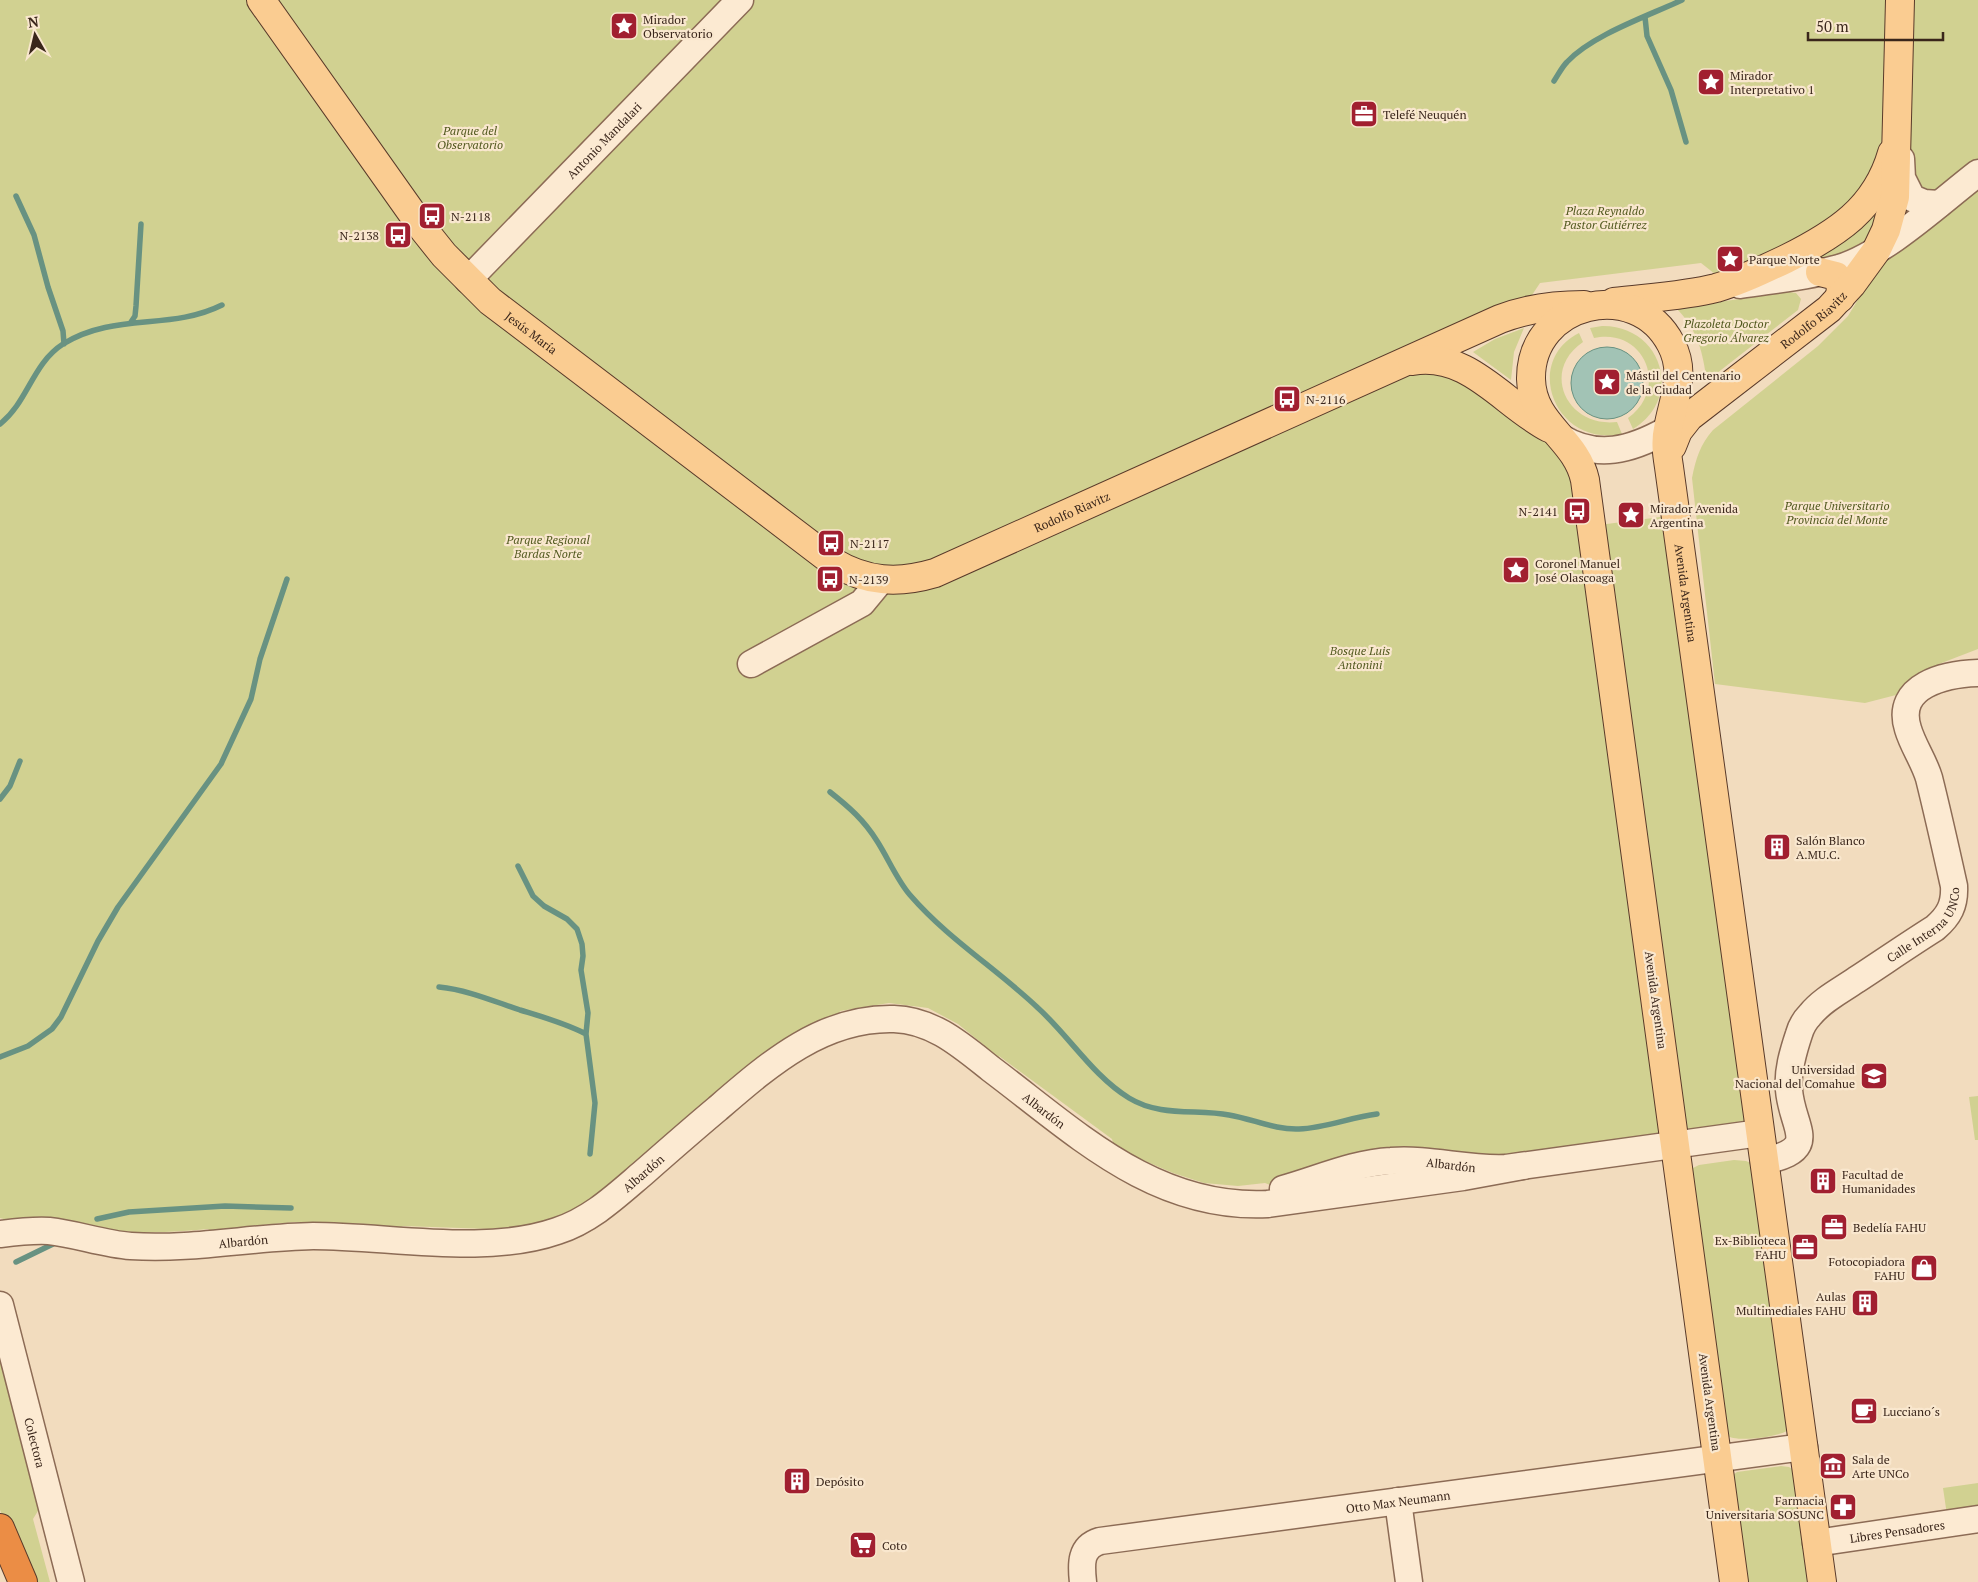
<svg xmlns="http://www.w3.org/2000/svg" width="1978" height="1582" font-family="'PT Serif',serif">
<rect width="100%" height="100%" fill="#f2dcbe"/>
<path fill="#d1d191" d="M0 0H1888L1885 148 1853 208 1765 261 1715 274 1701 263 1540 283 1530 298 1420 369 1464 378 1561 454 1572 473 1661 1128C1655 1141 1637 1143 1624 1138L1273 1186 1265 1183 1238 1186 1204 1183 1173 1173 1138 1158 1129 1160 1115 1150 1112 1139 999 1056 1000 1064 987 1054 984 1045 958 1024 928 1008 889 1003 840 1011 837 1020 821 1027 812 1024 761 1055 597 1194 580 1207 559 1216 556 1223 490 1229 403 1226 393 1231H376L370 1224 295 1222 241 1227 233 1234 216 1236 208 1229C166 1233 117 1236 77 1222L71 1225 11 1221 0 1218Z
M1900 0H1978V649L1939 664 1896 695 1865 703 1715 684 1692 478C1696 458 1700 445 1713 430L1818 346 1848 316 1870 280Z
M1881 192C1881 201 1882 212 1880 220 1871 251 1830 259 1803 262Z
M1789 292 1796 293 1801 299 1798 310 1712 377 1706 376C1702 348 1696 328 1676 308Z
M1602 326C1661 325 1685 397 1633 429L1628 418C1670 388 1644 327 1594 338L1590 328Z
M1524 328 1514 352 1511 380 1473 352 1495 339Z
M1579 333 1583 342C1540 371 1567 428 1617 422L1622 434C1555 448 1522 362 1579 333Z
M1668 516 1746 1118 1742 1123 1694 1132 1685 1130 1599 525Z
M1978 1096V1140H1975L1969 1097Z
M1734 1160 1746 1161 1751 1163 1787 1431C1775 1437 1736 1443 1726 1435L1691 1169 1699 1165Z
M0 1345 41 1506 33 1519 50 1582H29L0 1510Z
M1781 1466 1789 1467 1795 1471 1812 1582H1741L1730 1477 1737 1472Z
M1978 1483V1510L1947 1515 1943 1488Z"/>
<path fill="#a2c3b5" stroke="#689282" d="M1571 383a36 36 0 1 1 72 0a36 36 0 1 1-72 0Z"/>
<g fill="none" stroke-linecap="round" stroke-linejoin="round">
<path stroke="#689282" stroke-width="5.5" d="M1645 17 1647 36 1671 90 1686 142
M1554 81C1558 75 1562 67 1567 62 1592 35 1648 16 1682 0
M16 196 34 235 48 287 63 331 64 344
M131 322 135 316 136 306 141 224
M0 424C28 402 32 364 63 344 115 312 170 331 222 305
M830 792C849 807 864 820 877 841 888 858 897 880 910 895 948 939 997 969 1038 1008 1069 1036 1093 1076 1129 1098 1160 1117 1196 1109 1229 1115 1253 1119 1275 1130 1299 1129 1326 1128 1351 1117 1377 1114
M0 799 10 786 20 761
M518 866 533 896 544 906 567 919 577 929 582 944 583 956 581 970 588 1013 586 1034 595 1103 590 1154
M439 987C468 990 493 1001 520 1010 543 1017 565 1023 586 1034
M0 1057 28 1046 52 1029 61 1017 98 941 118 907 221 764 251 699 260 659 287 579
M97 1219 129 1212 225 1206 291 1208
M16 1262 53 1244"/>
<g stroke="#8c6b55" stroke-width="29">
<g id="minor">
<path d="M1901 159 1902 178 1912 198 1924 203 1939 204"/>
<path id="s1" d="M468 280 740 0"/>
<path d="M1740 285C1772 280 1807 277 1839 268 1885 254 1939 203 1978 173"/>
<path d="M1560 437C1597 460 1631 450 1667 430"/>
<path d="M751 664 862 603 881 580"/>
<path id="s2" d="M1764 1161C1822 1149 1792 1129 1789 1090 1787 1072 1793 1052 1799 1034 1801 1027 1805 1020 1810 1015 1822 1000 1840 991 1856 980 1882 963 1908 945 1935 928 1949 916 1955 905 1954 886 1946 850 1938 814 1929 778 1924 761 1913 746 1908 729 1894 685 1946 674 1978 673"/>
<path id="s3" d="M1283 1189C1319 1179 1353 1163 1391 1161 1430 1158 1467 1170 1506 1168L1760 1133"/>
<path id="s4" d="M0 1234C16 1232 33 1230 49 1231 77 1234 103 1244 131 1246 192 1250 253 1237 313 1236 389 1236 485 1256 557 1231 591 1220 616 1196 643 1173 668 1151 692 1130 717 1109 768 1065 822 1017 894 1019 933 1020 962 1046 991 1069 1075 1132 1154 1210 1268 1204L1463 1177 1523 1166"/>
<path id="s5" d="M0 1305 71 1582"/>
<path d="M1398 1501 1409 1582"/>
<path id="s6" d="M1816 1543 1978 1519"/>
<path id="s7" d="M1083 1582C1081 1564 1080 1547 1100 1541L1804 1447"/>
</g>
</g>
<g stroke="#593a2a" stroke-width="30">
<g id="major">
<path id="s8" d="M261 0 424 230 444 255 490 301 833 562C866 582 898 584 935 573L1500 319C1528 308 1554 305 1584 305"/>
<path d="M1820 272 1836 276 1841 286 1840 298"/>
<path d="M1614 302C1646 298 1685 296 1716 288 1740 281 1763 270 1786 259 1836 234 1876 209 1892 153"/>
<path d="M1412 361C1469 351 1503 404 1549 428"/>
<path id="s9" d="M1672 446 1678 431 1689 417 1829 309 1852 284 1876 251 1886 230 1895 197 1900 0"/>
<path id="s10" d="M1734 1582 1585 480C1576 438 1532 425 1531 379 1530 302 1636 276 1671 344 1687 374 1673 399 1668 429 1665 442 1667 454 1669 467L1822 1582"/>
</g>
</g>
<g stroke="#593a2a" stroke-width="30">
<path id="highway" d="M0 1528 23 1582"/>
</g>
<use href="#minor" stroke="#fcead2" stroke-width="26"/>
<use href="#major" stroke="#facc91" stroke-width="28"/>
<use href="#highway" stroke="#eb8d45" stroke-width="28"/>
</g>
<defs>
<g id="sight-square" transform="scale(1.4375)"><rect x="-9" y="-9" width="18" height="18" rx="4" fill="#a11f30" stroke="#f9e7ce"/><path d="M0-6L1.8-2.2L6-1.7L2.9 1.2L3.7 5.4L0 3.3L-3.7 5.4L-2.9 1.2L-6-1.7L-1.8-2.2Z" fill="#fff"/></g>
<g id="office-square" transform="scale(1.4375)"><rect x="-9" y="-9" width="18" height="18" rx="4" fill="#a11f30" stroke="#f9e7ce"/><path d="M-6-3h4V-5.5h4V-3h4V5H-6ZM-1-4.5V-3h2v-1.5ZM-6 0V1H6V0Z" fill="#fff"/></g>
<g id="bus-square" transform="scale(1.4375)"><rect x="-9" y="-9" width="18" height="18" rx="4" fill="#a11f30" stroke="#f9e7ce"/><path d="M-5-6H5V4H4V6H2V4H-2V6H-4V4H-5ZM-3.5-4V0h7V-4ZM-3.5 1.2v1.5H-2V1.2ZM2 1.2v1.5H3.5V1.2Z" fill="#fff"/></g>
<g id="building-square" transform="scale(1.4375)"><rect x="-9" y="-9" width="18" height="18" rx="4" fill="#a11f30" stroke="#f9e7ce"/><path d="M-4-6H4V6H1V3H-1V6H-4ZM-2.5-4.3h1.7v1.8h-1.7ZM.8-4.3h1.7v1.8H.8ZM-2.5-1h1.7V.8h-1.7ZM.8-1h1.7V.8H.8Z" fill="#fff"/></g>
<g id="university-square" transform="scale(1.4375)"><rect x="-9" y="-9" width="18" height="18" rx="4" fill="#a11f30" stroke="#f9e7ce"/><path d="M0-5L7-2L0 1L-7-2ZM-4 1L0 2.5L4 1V4Q0 6-4 4Z" fill="#fff"/></g>
<g id="shop-square" transform="scale(1.4375)"><rect x="-9" y="-9" width="18" height="18" rx="4" fill="#a11f30" stroke="#f9e7ce"/><path d="M-5-2.5h2.3a2.7 3.5 0 0 1 5.4 0H5L5.5 6h-11ZM-1.5-2.5h3a1.5 2.3 0 0 0-3 0Z" fill="#fff"/></g>
<g id="cafe-square" transform="scale(1.4375)"><rect x="-9" y="-9" width="18" height="18" rx="4" fill="#a11f30" stroke="#f9e7ce"/><path d="M-5.5-4.5H6V0H3Q3 3.5 0 3.5H-2.5Q-5.5 3.5-5.5 0ZM3-3.2v2h1.7v-2ZM-6 4.5H4V6H-6Z" fill="#fff"/></g>
<g id="museum-square" transform="scale(1.4375)"><rect x="-9" y="-9" width="18" height="18" rx="4" fill="#a11f30" stroke="#f9e7ce"/><path d="M0-6L6-3V-2H-6V-3ZM-5-1h2V3h-2ZM-1-1h2V3h-2ZM3-1h2V3H3ZM-6 4H6V6H-6Z" fill="#fff"/></g>
<g id="pharmacy-square" transform="scale(1.4375)"><rect x="-9" y="-9" width="18" height="18" rx="4" fill="#a11f30" stroke="#f9e7ce"/><path d="M-2-6h4v4h4v4h-4v4h-4v-4h-4v-4h4Z" fill="#fff"/></g>
<g id="supermarket-square" transform="scale(1.4375)"><rect x="-9" y="-9" width="18" height="18" rx="4" fill="#a11f30" stroke="#f9e7ce"/><path d="M-6-5.5h2.5l.6 2H6L4.5 2H-2.5L-4.4-4H-6ZM-1.5 3.2a1.3 1.3 0 1 0 .1 0ZM3 3.2a1.3 1.3 0 1 0 .1 0Z" fill="#fff"/></g>
</defs>
<g fill-rule="evenodd">
<use href="#sight-square" x="624" y="26"/>
<use href="#sight-square" x="1711" y="82"/>
<use href="#office-square" x="1364" y="114"/>
<use href="#bus-square" x="432" y="216"/>
<use href="#bus-square" x="398" y="235"/>
<use href="#sight-square" x="1730" y="259"/>
<use href="#sight-square" x="1607" y="382"/>
<use href="#bus-square" x="1287" y="399"/>
<use href="#bus-square" x="1577" y="511"/>
<use href="#sight-square" x="1631" y="515"/>
<use href="#bus-square" x="831" y="543"/>
<use href="#sight-square" x="1516" y="570"/>
<use href="#bus-square" x="830" y="579"/>
<use href="#building-square" x="1777" y="847"/>
<use href="#university-square" x="1874" y="1076"/>
<use href="#building-square" x="1823" y="1181"/>
<use href="#office-square" x="1834" y="1227"/>
<use href="#office-square" x="1805" y="1247"/>
<use href="#shop-square" x="1924" y="1268"/>
<use href="#building-square" x="1865" y="1303"/>
<use href="#cafe-square" x="1864" y="1411"/>
<use href="#museum-square" x="1833" y="1466"/>
<use href="#building-square" x="797" y="1481"/>
<use href="#pharmacy-square" x="1843" y="1507"/>
<use href="#supermarket-square" x="863" y="1545"/>
</g>
<g text-anchor="middle" dominant-baseline="central" stroke-width="4.5" stroke-linejoin="round" paint-order="stroke">
<g font-size="12" fill="#3a261b" stroke="#f9e7ce" text-anchor="start">
<text x="643" y="19">Mirador<tspan x="643" dy="14">Observatorio</tspan></text>
<text x="1730" y="75">Mirador<tspan x="1730" dy="14">Interpretativo 1</tspan></text>
<text x="1383" y="114">Telefé Neuquén</text>
<text x="451" y="216">N-2118</text>
<text x="379" y="235" text-anchor="end">N-2138</text>
<text x="1749" y="259">Parque Norte</text>
<text x="1626" y="375">Mástil del Centenario<tspan x="1626" dy="14">de la Ciudad</tspan></text>
<text x="1306" y="399">N-2116</text>
<text x="1650" y="508">Mirador Avenida<tspan x="1650" dy="14">Argentina</tspan></text>
<text x="1558" y="511" text-anchor="end">N-2141</text>
<text x="850" y="543">N-2117</text>
<text x="1535" y="563">Coronel Manuel<tspan x="1535" dy="14">José Olascoaga</tspan></text>
<text x="849" y="579">N-2139</text>
<text x="1796" y="840">Salón Blanco<tspan x="1796" dy="14">A.MU.C.</tspan></text>
<text x="1855" y="1069" text-anchor="end">Universidad<tspan x="1855" dy="14">Nacional del Comahue</tspan></text>
<text x="1842" y="1174">Facultad de<tspan x="1842" dy="14">Humanidades</tspan></text>
<text x="1853" y="1227">Bedelía FAHU</text>
<text x="1786" y="1240" text-anchor="end">Ex-Biblioteca<tspan x="1786" dy="14">FAHU</tspan></text>
<text x="1905" y="1261" text-anchor="end">Fotocopiadora<tspan x="1905" dy="14">FAHU</tspan></text>
<text x="1846" y="1296" text-anchor="end">Aulas<tspan x="1846" dy="14">Multimediales FAHU</tspan></text>
<text x="1883" y="1411">Lucciano´s</text>
<text x="1852" y="1459">Sala de<tspan x="1852" dy="14">Arte UNCo</tspan></text>
<text x="816" y="1481">Depósito</text>
<text x="1824" y="1500" text-anchor="end">Farmacia<tspan x="1824" dy="14">Universitaria SOSUNC</tspan></text>
<text x="882" y="1545">Coto</text>
</g>
<g font-size="12" font-style="italic" fill="#52591f" stroke="#f9e7ce">
<text x="470" y="130">Parque del<tspan x="470" dy="14">Observatorio</tspan></text>
<text x="1605" y="210">Plaza Reynaldo<tspan x="1605" dy="14">Pastor Gutiérrez</tspan></text>
<text x="1726" y="323">Plazoleta Doctor<tspan x="1726" dy="14">Gregorio Álvarez</tspan></text>
<text x="1837" y="505">Parque Universitario<tspan x="1837" dy="14">Provincia del Monte</tspan></text>
<text x="548" y="539">Parque Regional<tspan x="548" dy="14">Bardas Norte</tspan></text>
<text x="1360" y="650">Bosque Luis<tspan x="1360" dy="14">Antonini</tspan></text>
</g>
<g font-size="12" fill="#3a261b" stroke="#f9e7ce">
<text stroke="none"><textPath href="#s1" startOffset="195">Antonio Mandalari</textPath></text>
<text stroke="none"><textPath href="#s9" startOffset="192">Rodolfo Riavitz</textPath></text>
<text stroke="none"><textPath href="#s8" startOffset="431">Jesús María</textPath></text>
<text stroke="none"><textPath href="#s8" startOffset="1066">Rodolfo Riavitz</textPath></text>
<text stroke="none"><textPath href="#s10" startOffset="1679">Avenida Argentina</textPath></text>
<text stroke="none"><textPath href="#s2" startOffset="322">Calle Interna UNCo</textPath></text>
<text transform="translate(1656 1000) rotate(82)">Avenida Argentina</text>
<text stroke="none"><textPath href="#s4" startOffset="1145">Albardón</textPath></text>
<text stroke="none"><textPath href="#s3" startOffset="172">Albardón</textPath></text>
<text stroke="none"><textPath href="#s4" startOffset="665">Albardón</textPath></text>
<text stroke="none"><textPath href="#s4" startOffset="245">Albardón</textPath></text>
<text transform="translate(1710 1402) rotate(82)">Avenida Argentina</text>
<text stroke="none"><textPath href="#s5" startOffset="142">Colectora</textPath></text>
<text stroke="none"><textPath href="#s7" startOffset="350">Otto Max Neumann</textPath></text>
<text stroke="none"><textPath href="#s6" startOffset="82">Libres Pensadores</textPath></text>
</g>
</g>
<g transform="translate(35 35) rotate(352)" stroke="#f9e7ce" stroke-width="4" paint-order="stroke">
<path d="M0-4L9 19L0 12L-9 19Z" fill="#3a261b"/>
<text y="-8" font-size="14" font-weight="bold" text-anchor="middle" fill="#3a261b">N</text>
</g>
<path d="M1808 32v8h135v-8" fill="none" stroke="#3a261b" stroke-width="2.5"/>
<text x="1816" y="32" font-size="15" fill="#3a261b" stroke="#f9e7ce" stroke-width="4" paint-order="stroke">50 m</text>
</svg>
